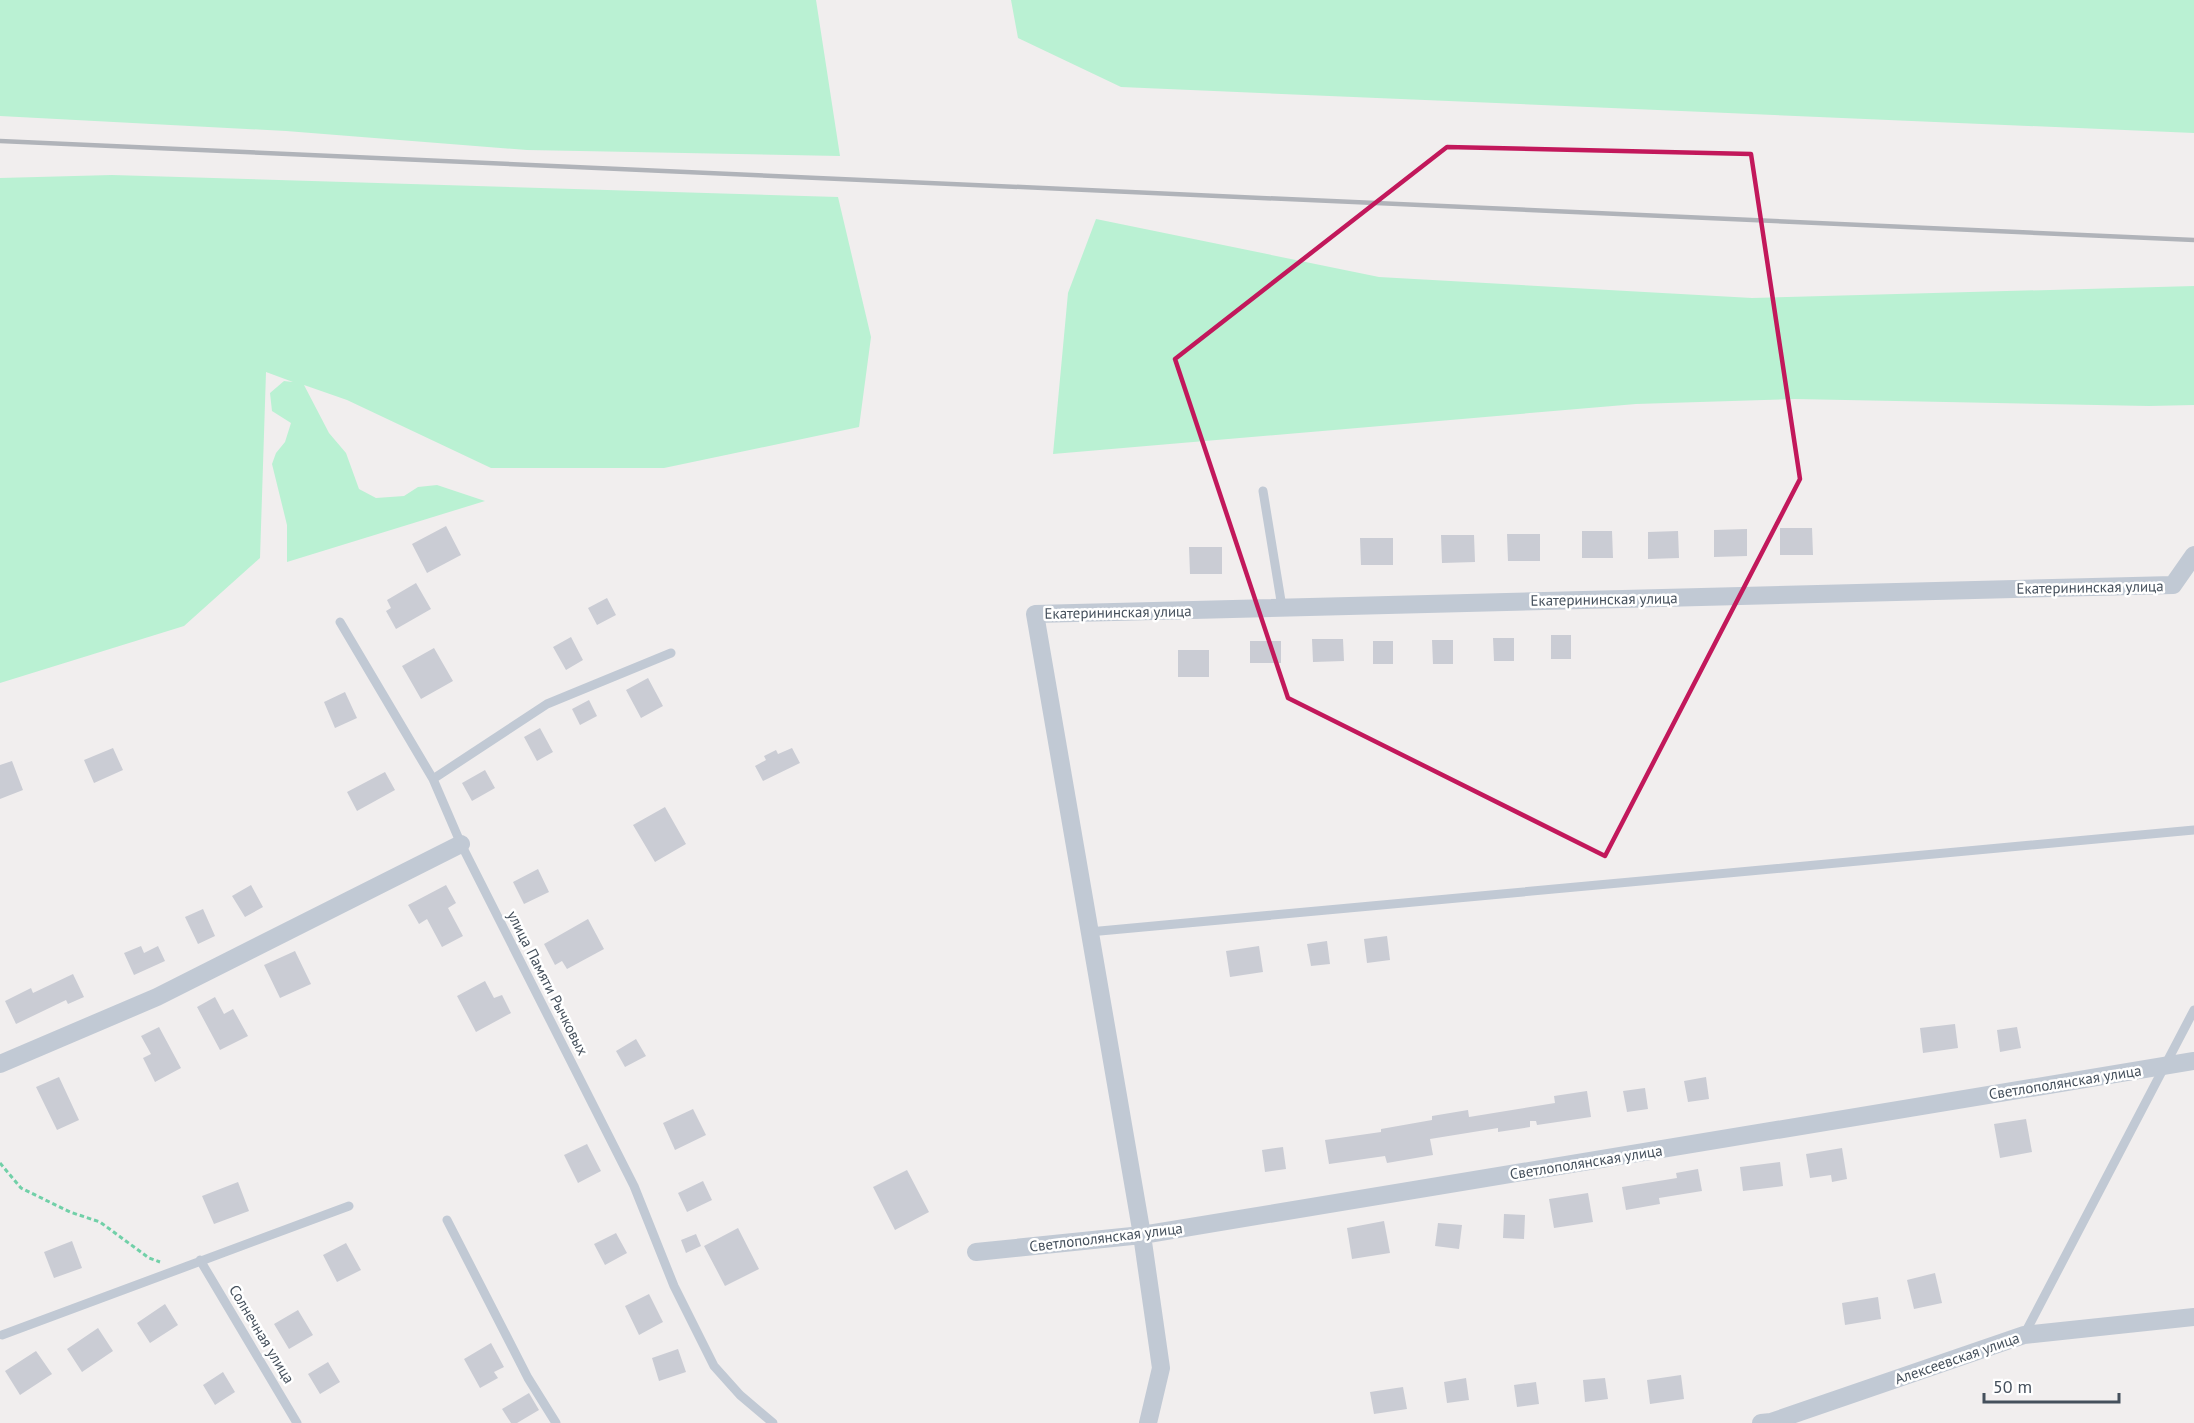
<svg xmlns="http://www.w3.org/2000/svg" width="2194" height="1423" font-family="'PT Sans',sans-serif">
<rect width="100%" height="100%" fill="#f1eeee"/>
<path fill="#baf1d3" d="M0 0H816L840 156 527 150 286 131 0 116Z
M1011 0H2194V133L1121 87 1018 38Z
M112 175 838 197 871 337 859 427 664 468H491L347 400 304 385 329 433 346 453 359 489 376 498 404 496 418 487 437 485 485 501 287 562V525L272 464 276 453 285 442 291 423 272 411 270 393 284 381 293 382 266 372 260 558 184 626 0 683V178Z
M1096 219 1379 277 1752 298 2194 286V405L2149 406 1795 399 1636 404 1053 454 1068 293Z"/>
<path fill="#caccd4" d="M446 526 461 555 427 573 412 544Z
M1780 528H1812L1813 555H1780Z
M1747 529V556L1714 557V530Z
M1582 531H1612L1613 558H1582Z
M1678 531 1679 558 1648 559V532Z
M1507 534H1540V561H1508Z
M1441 535H1474L1475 562 1442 563Z
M1360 538H1393V565H1361Z
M1189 547H1222V574H1190Z
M416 583 431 609 396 629 386 611 391 608 387 600Z
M607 598 616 615 597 625 588 608Z
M1551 635H1571V659H1551Z
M571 637 583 660 566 670 553 647Z
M1493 638H1514V661H1494Z
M1312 639H1343L1344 661 1313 662Z
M1432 640H1453V664H1433Z
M1250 641H1281V663H1250Z
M1373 641H1393V664H1373Z
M434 648 453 681 421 699 402 666Z
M1178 650H1209V677H1178Z
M648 678 663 706 641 718 626 690Z
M345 692 357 718 335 728 324 702Z
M589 700 597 716 580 725 572 709Z
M540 728 553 752 537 761 524 737Z
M113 748 123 770 94 783 84 760Z
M792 748 800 763 763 781 755 766 766 760 764 756 776 750 778 754Z
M12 761 23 790 0 799V765Z
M485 770 495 788 472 801 462 783Z
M385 772 395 790 357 811 347 792Z
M665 807 686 844 655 862 633 825Z
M538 869 549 892 524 904 513 882Z
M251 885 263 907 245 917 232 896Z
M446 885 456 903 448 908 463 936 442 947 427 919 419 924 408 905Z
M203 909 215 936 198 944 185 917Z
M588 919 604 949 567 969 562 961 555 965 544 944Z
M1387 936 1390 960 1367 963 1364 939Z
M1327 941 1330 964 1311 966 1307 944Z
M141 946 144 953 158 946 165 961 134 975 124 953Z
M1259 946 1263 972 1230 977 1226 951Z
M295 951 311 984 280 998 264 965Z
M73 974 84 997 68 1004 66 1000 16 1024 5 1001 31 988 33 993Z
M485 981 494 998 502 995 511 1013 476 1032 457 996Z
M215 997 224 1014 233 1009 248 1036 220 1050 197 1007Z
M1955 1024 1958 1048 1923 1053 1920 1028Z
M159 1027 181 1068 155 1082 143 1058 151 1054 141 1036Z
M2017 1027 2021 1048 2000 1052 1997 1030Z
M636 1039 646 1056 625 1067 616 1051Z
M59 1077 79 1120 57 1130 36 1087Z
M1706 1077 1709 1099 1688 1102 1684 1081Z
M1645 1088 1648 1109 1627 1112 1623 1091Z
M1587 1091 1591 1117 1537 1125 1536 1121H1530V1127L1498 1132V1128L1430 1139 1433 1155 1387 1163 1385 1156 1329 1164 1325 1140 1381 1132V1129L1432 1120V1116L1468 1110 1469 1117 1555 1103 1554 1096Z
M693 1109 706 1135 675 1150 663 1123Z
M2026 1119 2032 1152 2000 1158 1994 1124Z
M587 1144 601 1171 578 1183 564 1155Z
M1283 1147 1286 1169 1265 1172 1262 1150Z
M1842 1148 1847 1179 1832 1182 1831 1175 1810 1178 1806 1154Z
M1780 1162 1783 1186 1743 1191 1740 1167Z
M1698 1169 1702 1191 1659 1198 1660 1204 1626 1210 1622 1187 1677 1178 1676 1173Z
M907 1170 929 1212 895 1230 873 1187Z
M703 1181 712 1200 687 1212 678 1193Z
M238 1182 249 1211 214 1224 202 1196Z
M1588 1193 1593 1222 1554 1228 1549 1199Z
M1504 1214 1525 1215 1524 1239 1503 1238Z
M1384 1221 1390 1253 1352 1259 1347 1228Z
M1438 1223 1462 1225 1459 1249 1435 1246Z
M738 1228 759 1269 725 1286 704 1246Z
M616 1233 627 1253 605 1265 594 1244Z
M696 1234 701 1246 686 1253 681 1240Z
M72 1241 82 1268 54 1278 44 1252Z
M346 1243 361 1270 337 1282 323 1255Z
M1935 1273 1942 1303 1914 1309 1907 1280Z
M649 1294 663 1322 639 1335 625 1306Z
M1878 1297 1881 1319 1845 1325 1842 1303Z
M165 1304 178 1325 150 1343 137 1323Z
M298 1310 313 1335 289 1349 274 1324Z
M98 1328 113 1351 82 1372 67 1349Z
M491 1343 504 1367 494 1372 498 1378 480 1388 464 1359Z
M678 1349 686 1372 659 1381 652 1358Z
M36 1351 52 1374 20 1395 5 1371Z
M328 1362 340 1382 320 1394 308 1374Z
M223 1372 235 1392 215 1405 203 1385Z
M1681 1375 1684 1399 1650 1404 1647 1380Z
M1466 1378 1469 1400 1447 1403 1444 1382Z
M1605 1378 1608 1399 1585 1402 1583 1380Z
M1536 1382 1539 1404 1517 1407 1514 1385Z
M1403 1387 1407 1409 1374 1414 1370 1392Z
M529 1393 539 1410 517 1423H511L502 1409Z"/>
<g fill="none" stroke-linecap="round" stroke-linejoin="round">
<path stroke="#71d0a8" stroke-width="3" stroke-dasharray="4.5 3" stroke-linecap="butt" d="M0 1163 21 1188 70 1212 100 1222 149 1258 160 1262"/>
<path stroke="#c1c9d4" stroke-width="9" d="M1263 491 1282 607
M340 622 433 779 461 844 634 1186 674 1286 714 1366 740 1395 773 1423
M433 779 547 704 671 653
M1089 932 2194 830
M447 1220 528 1378 556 1423
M200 1260 297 1423
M2 1335 349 1206
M2024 1335 2194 1010"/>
<path stroke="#c1c9d4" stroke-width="18" d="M0 1064 157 997 461 844
M976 1252 1142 1235 2194 1061
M1148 1423 1161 1368 1142 1235 1035 614 2173 585 2194 555
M1761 1423 1771 1422 2024 1335 2194 1317"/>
<path stroke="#b0b3b9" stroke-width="4.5" d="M0 141 2194 240"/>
</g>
<path fill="none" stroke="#c2185b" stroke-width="4.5" stroke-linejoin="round" d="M1447 147 1751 154 1800 479 1605 856 1288 698 1175 359Z"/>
<g text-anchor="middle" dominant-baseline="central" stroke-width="5" stroke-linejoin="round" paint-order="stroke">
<g font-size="15" fill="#45505c" stroke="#fff">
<text transform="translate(2090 587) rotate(-1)">Екатерининская улица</text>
<text transform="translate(1604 599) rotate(-1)">Екатерининская улица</text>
<text transform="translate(1118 612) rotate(-1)">Екатерининская улица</text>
<text transform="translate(548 983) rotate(63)">улица Памяти Рычковых</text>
<text transform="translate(2065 1082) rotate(-9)">Светлополянская улица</text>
<text transform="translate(1586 1162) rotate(-9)">Светлополянская улица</text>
<text transform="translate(1106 1237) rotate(-7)">Светлополянская улица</text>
<text transform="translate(262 1334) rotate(59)">Солнечная улица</text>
<text transform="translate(1957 1358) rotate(-19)">Алексеевская улица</text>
</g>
</g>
<path d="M1984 1393v9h135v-9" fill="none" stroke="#45505c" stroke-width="3"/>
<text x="1993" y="1393" font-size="18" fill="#45505c" stroke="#ffffff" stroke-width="4.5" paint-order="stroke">50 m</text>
</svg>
